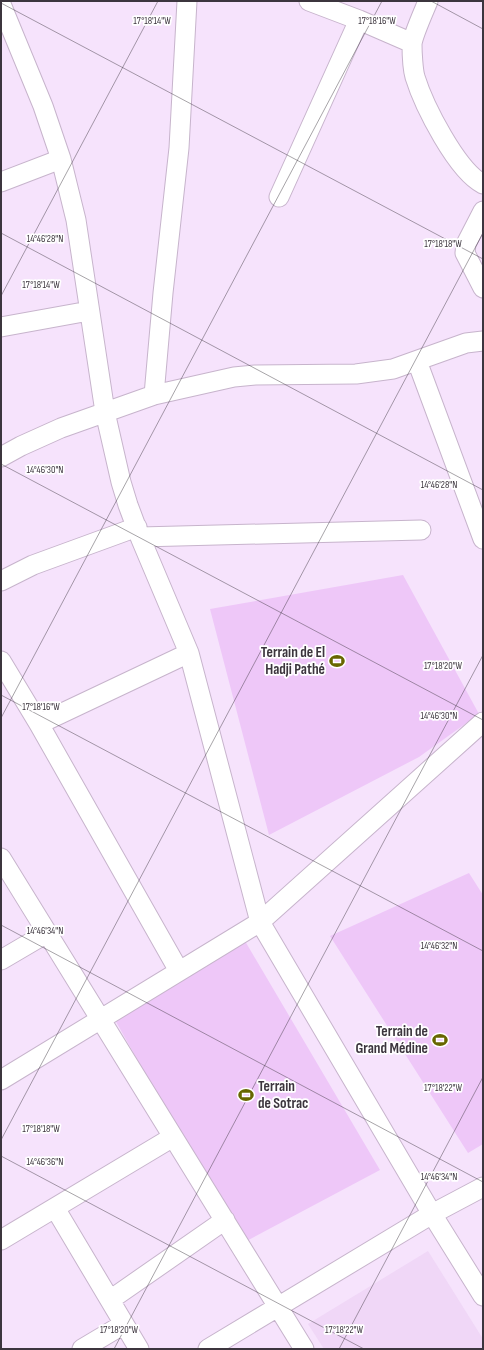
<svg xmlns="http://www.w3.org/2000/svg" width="484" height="1350" font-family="'Sofia Sans Condensed',sans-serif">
<rect width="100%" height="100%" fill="#f6e3fc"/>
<path fill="#f0d7f7" d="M428 1251 483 1339V1349H324L308 1324Z"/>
<path fill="#eec7f8" d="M403 575 479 714 419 757 269 835 210 609Z
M469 873 483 895V1144L468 1153 330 936Z
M245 941 380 1170 241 1244 115 1020Z"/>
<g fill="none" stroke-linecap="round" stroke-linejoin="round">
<g stroke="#c7b4cc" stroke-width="21">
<path id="street" d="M309 1 359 20 412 43
M428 1C424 11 413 35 412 44 412 52 413 70 415 77 424 106 457 171 483 184
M1 4 43 106 61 159 76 220 105 412 121 482 128 505 140 537 189 653 260 922 432 1214 483 1296
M1 182 61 159
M279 197 359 20
M483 211 466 244 465 253 483 288
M1 327 89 311
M417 361 483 539
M154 395 163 293 179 148 187 1
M1 457 21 446 61 428 154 395 234 377 255 375 356 374 393 369 466 343 483 341
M140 537 421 530
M1 581 33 565 137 527
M1 661 39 724 179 971
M39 724 189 653
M1 858 304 1349
M1 960 47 933
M1 1080 260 922 483 722
M55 1208 139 1349
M1 1240 173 1137
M110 1300 225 1220
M82 1349 124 1324
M208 1349 432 1214 483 1187"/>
</g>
<use href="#street" stroke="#fff" stroke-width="19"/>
</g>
<path fill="none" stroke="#3c353e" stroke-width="1" stroke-opacity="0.45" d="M431 1 483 29M1 3 483 259M1 233 483 490M1 296 158 1M1 464 483 720M1 695 483 951M1 718 382 1M1 925 483 1182M1 1140 483 233M1 1156 364 1349M114 1349 483 655M339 1349 483 1077"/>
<defs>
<g id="stadium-bare" transform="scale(1.2)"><path d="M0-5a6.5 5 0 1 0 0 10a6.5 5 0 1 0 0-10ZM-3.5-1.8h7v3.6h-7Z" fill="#676600" stroke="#fff" stroke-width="2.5" paint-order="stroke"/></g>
</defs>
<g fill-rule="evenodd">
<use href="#stadium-bare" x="337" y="661"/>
<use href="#stadium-bare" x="440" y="1040"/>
<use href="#stadium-bare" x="246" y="1095"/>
</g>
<g text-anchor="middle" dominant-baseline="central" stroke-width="3.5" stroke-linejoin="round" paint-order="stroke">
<g font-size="15" font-weight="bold" fill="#3c353e" stroke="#fff" text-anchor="end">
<text x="325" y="652">Terrain de El<tspan x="325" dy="17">Hadji Pathé</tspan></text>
<text x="428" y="1031">Terrain de<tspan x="428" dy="17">Grand Médine</tspan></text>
<text x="258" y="1086" text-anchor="start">Terrain<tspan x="258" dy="17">de Sotrac</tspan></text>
</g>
</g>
<g font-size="10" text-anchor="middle" fill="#3c353e" stroke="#fff" stroke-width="3.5" stroke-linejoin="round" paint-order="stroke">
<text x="152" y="24">17°18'14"W</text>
<text x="377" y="24">17°18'16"W</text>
<text x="45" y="242">14°46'28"N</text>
<text x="443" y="247">17°18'18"W</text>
<text x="41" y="288">17°18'14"W</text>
<text x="45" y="473">14°46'30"N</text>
<text x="439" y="488">14°46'28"N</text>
<text x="443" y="669">17°18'20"W</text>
<text x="41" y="710">17°18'16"W</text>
<text x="439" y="719">14°46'30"N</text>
<text x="45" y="934">14°46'34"N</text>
<text x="439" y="949">14°46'32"N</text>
<text x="443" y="1091">17°18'22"W</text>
<text x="41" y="1132">17°18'18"W</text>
<text x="45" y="1165">14°46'36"N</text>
<text x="439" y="1180">14°46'34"N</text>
<text x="119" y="1333">17°18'20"W</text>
<text x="344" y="1333">17°18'22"W</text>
</g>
<rect width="484" height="1350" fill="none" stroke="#3c353e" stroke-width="4"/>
</svg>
